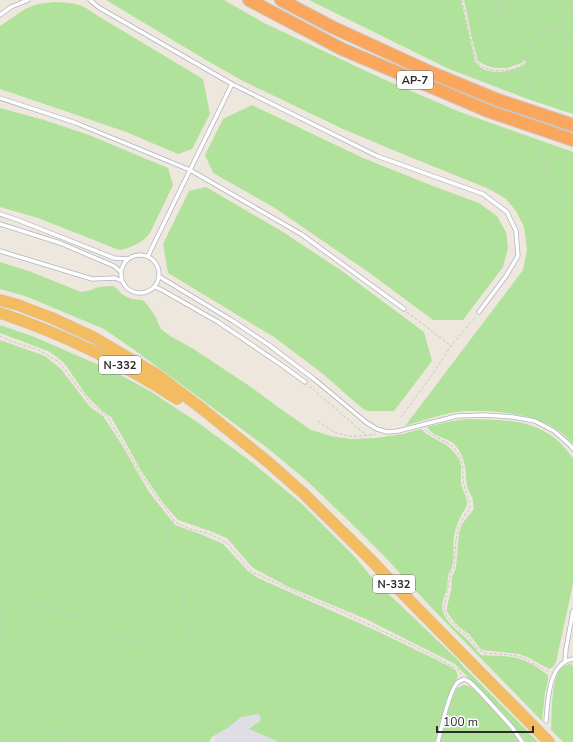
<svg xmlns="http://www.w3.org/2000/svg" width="573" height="742" font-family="'Nunito Sans',sans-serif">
<rect width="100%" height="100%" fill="#ede7de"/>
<path fill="#e0dee5" d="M226 698 260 714 261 719 260 721 249 729 279 742H214Z"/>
<path fill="#b1e29c" d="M106 0H224L264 23 381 78 460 112 573 152V444C552 418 515 412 483 411 477 411 471 411 465 411 445 413 424 420 405 426L511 286 523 270 527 250 524 227 516 211 505 198 487 188 405 155 343 129 243 81 206 60Z
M309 0H461L475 61C476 62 477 64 479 66 490 76 515 72 526 63V61L524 60 522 63 507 68H496L487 66 478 61 473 43 464 0H573V114L525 98 449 69Z
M54 2C74 3 81 3 98 16L203 79 210 114 192 149 178 154 126 132 68 112 0 89V26L25 9 38 4Z
M252 105 363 158 433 186 479 203 497 216 506 232 508 248 503 267 463 320H433L371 274 275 208 213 173 205 155 223 119Z
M0 108 44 120 89 135 168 168 173 185 150 233C144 242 129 249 119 250L38 218 0 207Z
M206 187 283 232 342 271 424 332 432 361 394 411H368L363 409 323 374 274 337 168 273 163 244 189 191Z
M0 262 29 271 81 292 91 290 98 287 113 286 116 288 123 295 132 299 142 300 145 302 156 317 158 323 161 329 170 336 192 348 251 387 275 405 311 430 331 436 351 439 376 438 403 434 421 429C434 442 448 440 459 459 463 467 460 474 461 483 462 490 467 496 467 503 467 508 464 510 462 514 459 519 457 525 455 531 452 543 455 556 452 567 451 569 450 571 449 573 447 578 448 583 447 588 445 596 440 604 443 612 446 622 459 632 467 639 472 644 476 650 481 655 494 656 508 655 520 659 530 662 540 669 548 675V680L545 693 542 721 428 604 387 559 349 521 306 480 265 446 133 349 104 329 25 296 0 289Z
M0 325 32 336 115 372 150 391 200 424 254 464 302 504 355 557 374 580 457 659 464 667 538 742H526L505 715 455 664 366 619 289 587 266 575 252 567 239 552 227 538 210 531 178 520 164 504 141 471 127 445 111 417 102 411 86 395 65 364 57 357 48 351 0 333Z
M0 340 45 356 61 369 90 407 103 416 122 445 149 492 175 525 203 535 223 544 248 571 258 578 379 632 445 664C449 666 456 668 457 673 460 678 453 685 451 690 444 705 439 726 435 742H279L249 729 260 721 261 719 259 714 241 717 226 729 212 737 209 742H0Z
M466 419C494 420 525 418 549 434 559 440 566 449 573 458V584L558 653C557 659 556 667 549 669L529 658 519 654 482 650 479 647 469 634 460 628 455 623 447 612V607L451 590 452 577 456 568 459 533 462 524 474 509C473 507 473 503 473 500 471 495 468 491 467 486 466 482 466 478 466 474 465 462 462 451 453 443 445 437 432 436 427 427L447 422Z
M571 663 573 667V742H563L551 730C552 715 551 680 560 670 563 666 567 665 571 663Z
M463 685C465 685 467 685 469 686 480 690 512 731 520 742H440L450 703 456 689Z"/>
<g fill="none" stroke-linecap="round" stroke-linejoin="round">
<g stroke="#b1b4be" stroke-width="5">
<path id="service" d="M90 0 98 7 232 84 377 156 483 194 507 212 516 231 518 256 506 276 479 312
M0 15 11 7 28 0
M0 98 76 123 190 170 301 234 404 309
M0 214 18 220 114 258 128 259
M0 224 60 243 114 266 121 272
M0 251 92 279 115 278 122 281
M121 274a19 19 0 1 1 38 0a19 19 0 1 1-38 0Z
M148 256 232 84
M160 277 233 321 269 345 314 379 367 423 377 429 387 432 398 431 457 416 485 415 513 417 535 421 554 431 570 445 573 449
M155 287 162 290 218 322 283 366 305 382
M565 662 566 649 573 611
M546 721C548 701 548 663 573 659
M438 742C441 729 449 690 458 682 460 681 462 680 464 679L470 682 481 693 512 727 522 742"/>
</g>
<g stroke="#c8c8c8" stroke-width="12">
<path id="trunk" d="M0 300 18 305 52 318 93 337 156 374 201 408 268 462 303 493 370 559 412 603 549 742
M0 313C63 334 122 363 177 399"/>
</g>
<g stroke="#c8c8c8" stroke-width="14">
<path id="motorway" d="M249 0 342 49 488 111 573 140
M281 0 332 27 430 72 498 100 573 125"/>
</g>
<path stroke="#c8c8c8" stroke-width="1" stroke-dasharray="3 2" stroke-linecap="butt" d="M462 0 474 53C475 57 476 62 480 65 489 73 517 73 524 62
M483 0 500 13H502L503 8 500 0
M521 0C530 17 532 38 558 29L573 40
M569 0 573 16
M558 29 571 23 573 21
M532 100C530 92 530 84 528 75 527 71 525 68 525 63 523 51 537 38 547 32
M540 143 549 187 555 194 573 202
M407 312 450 345
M0 336 13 342 39 350 59 362 91 404 107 416 125 446 140 473 175 522 190 529 210 534 227 543 252 572 316 601 332 607 418 648 458 669 462 675
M309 386 366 435
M401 417 432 375 451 346 476 316
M318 421C322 424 327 428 331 430 345 438 359 437 375 434
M425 429C434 438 446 440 454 448 467 461 460 474 465 488 467 496 470 502 470 509L465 515 458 527 456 540 454 567 451 572 444 608 447 617 459 630 467 635 479 650 485 653 511 655 522 657 549 672
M0 631 5 604 11 598 17 597 63 612 126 639 178 652 185 655 189 653 192 638 190 629 188 625V618L184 603V585L181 575 178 571 173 558 174 552 171 545 166 540 168 523 174 522
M0 706 75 742"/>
<use href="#service" stroke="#fff" stroke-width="3.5"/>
<use href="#trunk" stroke="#f4bc60" stroke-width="11"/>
<use href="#motorway" stroke="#faa65c" stroke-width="12"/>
</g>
<g text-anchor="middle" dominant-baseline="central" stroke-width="3.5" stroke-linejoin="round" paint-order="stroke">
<g fill="#fff" stroke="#6b6b6b" stroke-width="1">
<rect x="397" y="71" width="36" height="18" rx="3"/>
<rect x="99" y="356" width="42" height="18" rx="3"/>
<rect x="373" y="575" width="42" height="18" rx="3"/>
</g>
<g font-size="11" font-weight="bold" fill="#2b2b2b">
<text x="415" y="80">AP-7</text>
<text x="120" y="365">N-332</text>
<text x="394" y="584">N-332</text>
</g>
</g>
<path d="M437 726v6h96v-6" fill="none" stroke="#2b2b2b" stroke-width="2"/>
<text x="443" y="726" font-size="12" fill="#2b2b2b" stroke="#ffffff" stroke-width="3" paint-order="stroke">100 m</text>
</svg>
